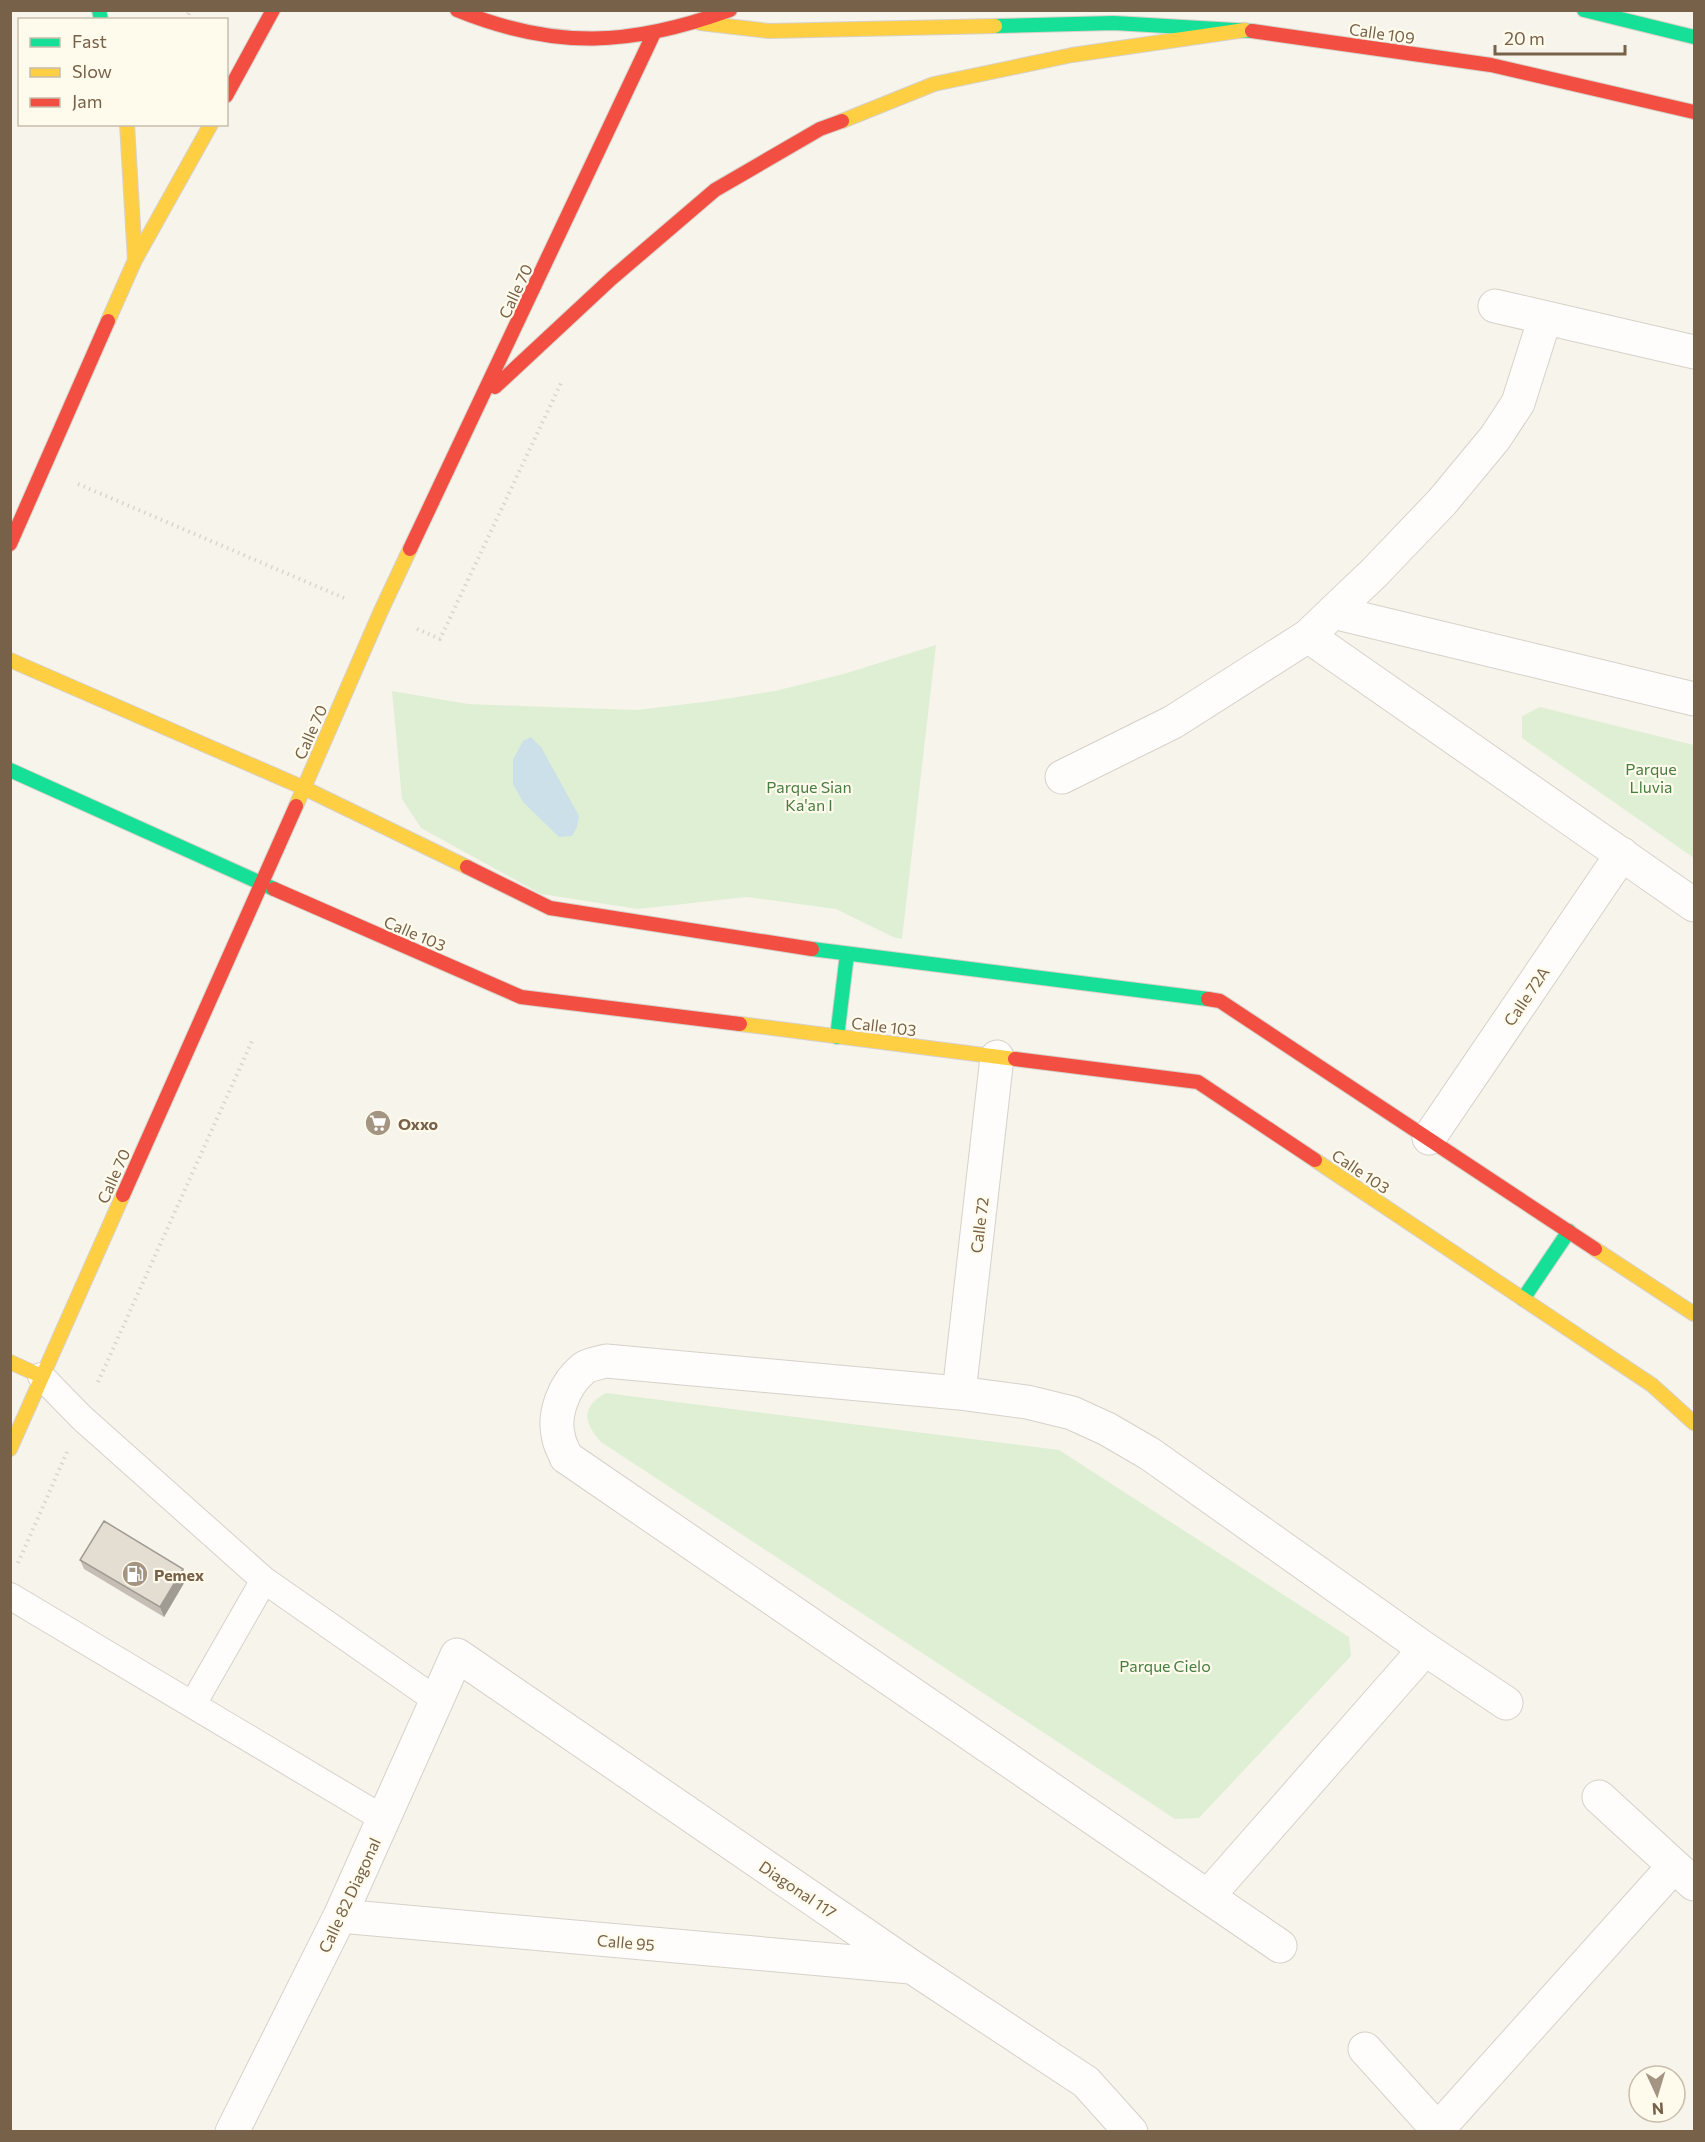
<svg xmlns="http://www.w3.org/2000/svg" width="1705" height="2142" font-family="Commissioner,sans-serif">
<rect width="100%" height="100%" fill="#f7f4eb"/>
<path fill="#dfefd4" d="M936 645 902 939 893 937 836 909 747 897 638 909 541 894 421 828 402 799 392 691 468 704 637 710 712 701 775 691 847 673Z
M1540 707 1694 745V858L1522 738V716Z
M606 1393 1059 1450 1349 1637 1351 1656 1199 1818 1175 1819 601 1442C584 1423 580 1407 606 1393Z"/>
<path fill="#cbe0e9" d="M531 737 541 747 579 816 577 827 572 836 559 837 523 802 513 784V760L523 741Z"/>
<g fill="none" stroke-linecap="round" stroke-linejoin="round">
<g stroke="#d6d1c9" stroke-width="28">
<path id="lane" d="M41 1376 82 1418 264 1580 436 1700
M10 1596 384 1819
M193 1704 264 1580"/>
</g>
<g stroke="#d6d1c9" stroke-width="35">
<path id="street" d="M1495 306 1694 352
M1333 612 1694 699
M1308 636 1694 905
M1062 777 1173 722 1308 636 1333 612 1374 573 1442 502 1495 438 1518 403 1545 318
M1429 1138 1622 854
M959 1393 997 1057
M1599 1797 1694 1884
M1208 1896 1425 1649
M340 1916 910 1967
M1280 1946 566 1457C564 1451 560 1445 559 1439 552 1415 564 1384 584 1368 590 1364 599 1363 606 1361L959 1393 1027 1402 1072 1413 1107 1429 1150 1454 1425 1649 1506 1703
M1365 2049 1440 2132
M1438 2129 1674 1866
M232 2132 340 1916 457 1655 912 1967 1086 2082 1131 2132"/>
</g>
<g stroke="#d7d1c8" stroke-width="16">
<path id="fast" d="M99 10 101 20
M1584 10 1694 37
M995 26 1114 23 1252 31
M10 770 274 889
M812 949 1208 999
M837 1037 847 954
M1523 1299 1569 1231"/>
</g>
<g stroke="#d7d1c8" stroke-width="16">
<path id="slow" d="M700 23 769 31 995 26
M842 121 934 84 1072 55 1245 30
M127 124 135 260
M108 321 135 260 211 124
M10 660 304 788 467 867
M296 806 380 613 410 549
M740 1024 1015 1059
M1315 1160 1652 1385 1694 1423
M1595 1249 1694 1314
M10 1362 41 1376
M10 1449 123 1195"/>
</g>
<g stroke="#d7d1c8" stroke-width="16">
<path id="jam" d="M457 10C556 50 631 46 730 10
M1252 31 1491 65 1694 112
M226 96 273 10
M495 387 611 279 715 190 820 129 842 121
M10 544 108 321
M410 549 653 35
M467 867 550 908 812 949
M274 889 521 997 740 1024
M1208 999 1220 1001 1595 1249
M1015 1059 1198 1082 1315 1160
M123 1195 296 806"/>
</g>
<path stroke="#dad4cd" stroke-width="4" stroke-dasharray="1.5 4.5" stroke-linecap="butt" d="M186 20 190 10
M78 484 344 598
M417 629 440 639 562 381
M98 1382 253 1039
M18 1563 67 1452"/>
<use href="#lane" stroke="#fefdfc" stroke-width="26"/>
<use href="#street" stroke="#fefdfc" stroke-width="33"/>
<use href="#fast" stroke="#16e098" stroke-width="14"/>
<use href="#slow" stroke="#ffcf43" stroke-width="14"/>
<use href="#jam" stroke="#f24e42" stroke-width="14"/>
</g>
<path fill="#c4beb5" d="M80 1560 183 1569 187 1578 164 1617 84 1569Z"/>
<path fill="#a09b93" d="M183 1569 187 1578 164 1617 160 1607Z"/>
<path fill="#e4ddd2" stroke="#a09b93" stroke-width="1.5" d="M104 1521 183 1569 160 1607 80 1560Z"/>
<defs>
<g id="supermarket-disc" transform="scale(1.35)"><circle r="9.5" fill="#a49482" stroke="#fffbec"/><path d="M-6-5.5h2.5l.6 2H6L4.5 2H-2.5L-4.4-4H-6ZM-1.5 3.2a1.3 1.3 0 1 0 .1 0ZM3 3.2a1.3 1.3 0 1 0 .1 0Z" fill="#fff"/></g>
<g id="fuel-disc" transform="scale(1.35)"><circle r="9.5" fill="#a49482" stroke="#fffbec"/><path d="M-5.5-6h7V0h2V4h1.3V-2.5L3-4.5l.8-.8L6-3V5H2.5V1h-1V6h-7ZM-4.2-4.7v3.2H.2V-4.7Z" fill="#fff"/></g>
</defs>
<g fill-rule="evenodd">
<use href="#supermarket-disc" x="378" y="1123"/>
<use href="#fuel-disc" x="135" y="1574"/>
</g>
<g text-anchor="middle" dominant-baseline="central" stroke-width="4.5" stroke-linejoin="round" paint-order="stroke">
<g font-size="16" fill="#776149" stroke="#fffbec">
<text transform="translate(1382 33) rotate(8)">Calle 109</text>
<text transform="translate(515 291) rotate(-65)">Calle 70</text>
<text transform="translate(310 732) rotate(-66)">Calle 70</text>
<text transform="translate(415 933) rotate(23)">Calle 103</text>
<text transform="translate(1526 996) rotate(-56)">Calle 72A</text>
<text transform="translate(884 1026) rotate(7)">Calle 103</text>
<text transform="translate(1361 1171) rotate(34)">Calle 103</text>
<text transform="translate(113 1176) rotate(-66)">Calle 70</text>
<text transform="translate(979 1225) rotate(-83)">Calle 72</text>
<text transform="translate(798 1889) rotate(34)">Diagonal 117</text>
<text transform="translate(349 1895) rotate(-65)">Calle 82 Diagonal</text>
<text transform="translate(626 1942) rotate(5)">Calle 95</text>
</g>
<g font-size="16" fill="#477d40" stroke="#fffbec">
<text x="1651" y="768">Parque<tspan x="1651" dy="18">Lluvia</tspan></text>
<text x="809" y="786">Parque Sian<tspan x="809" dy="18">Ka'an I</tspan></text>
<text x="1165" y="1665">Parque Cielo</text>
</g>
<g font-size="16" font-weight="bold" fill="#776149" stroke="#fffbec" text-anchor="start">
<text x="398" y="1123">Oxxo</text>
<text x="154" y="1574">Pemex</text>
</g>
</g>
<rect width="1705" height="2142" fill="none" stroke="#776149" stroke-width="24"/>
<rect x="18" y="18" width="210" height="108" fill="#fffbec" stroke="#c9bdab" stroke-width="1.5"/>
<rect x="30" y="38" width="30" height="9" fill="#16e098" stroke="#c9bdab" stroke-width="1.5"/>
<text x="72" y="48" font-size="18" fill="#776149">Fast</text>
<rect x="30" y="68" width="30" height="9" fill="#ffcf43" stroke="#c9bdab" stroke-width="1.5"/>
<text x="72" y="78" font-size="18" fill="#776149">Slow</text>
<rect x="30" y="98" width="30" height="9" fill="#f24e42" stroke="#c9bdab" stroke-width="1.5"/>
<text x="72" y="108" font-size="18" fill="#776149">Jam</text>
<g transform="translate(1657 2094) rotate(176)"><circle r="28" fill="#fffbec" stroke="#c9bdab" stroke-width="1.5"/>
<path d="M0-4.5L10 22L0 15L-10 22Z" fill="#a49482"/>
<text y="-9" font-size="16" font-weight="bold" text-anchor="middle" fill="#776149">N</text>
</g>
<path d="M1495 45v9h130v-9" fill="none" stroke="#776149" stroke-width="3"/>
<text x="1504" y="45" font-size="18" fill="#776149" stroke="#fffbec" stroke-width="4.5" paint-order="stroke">20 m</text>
</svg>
